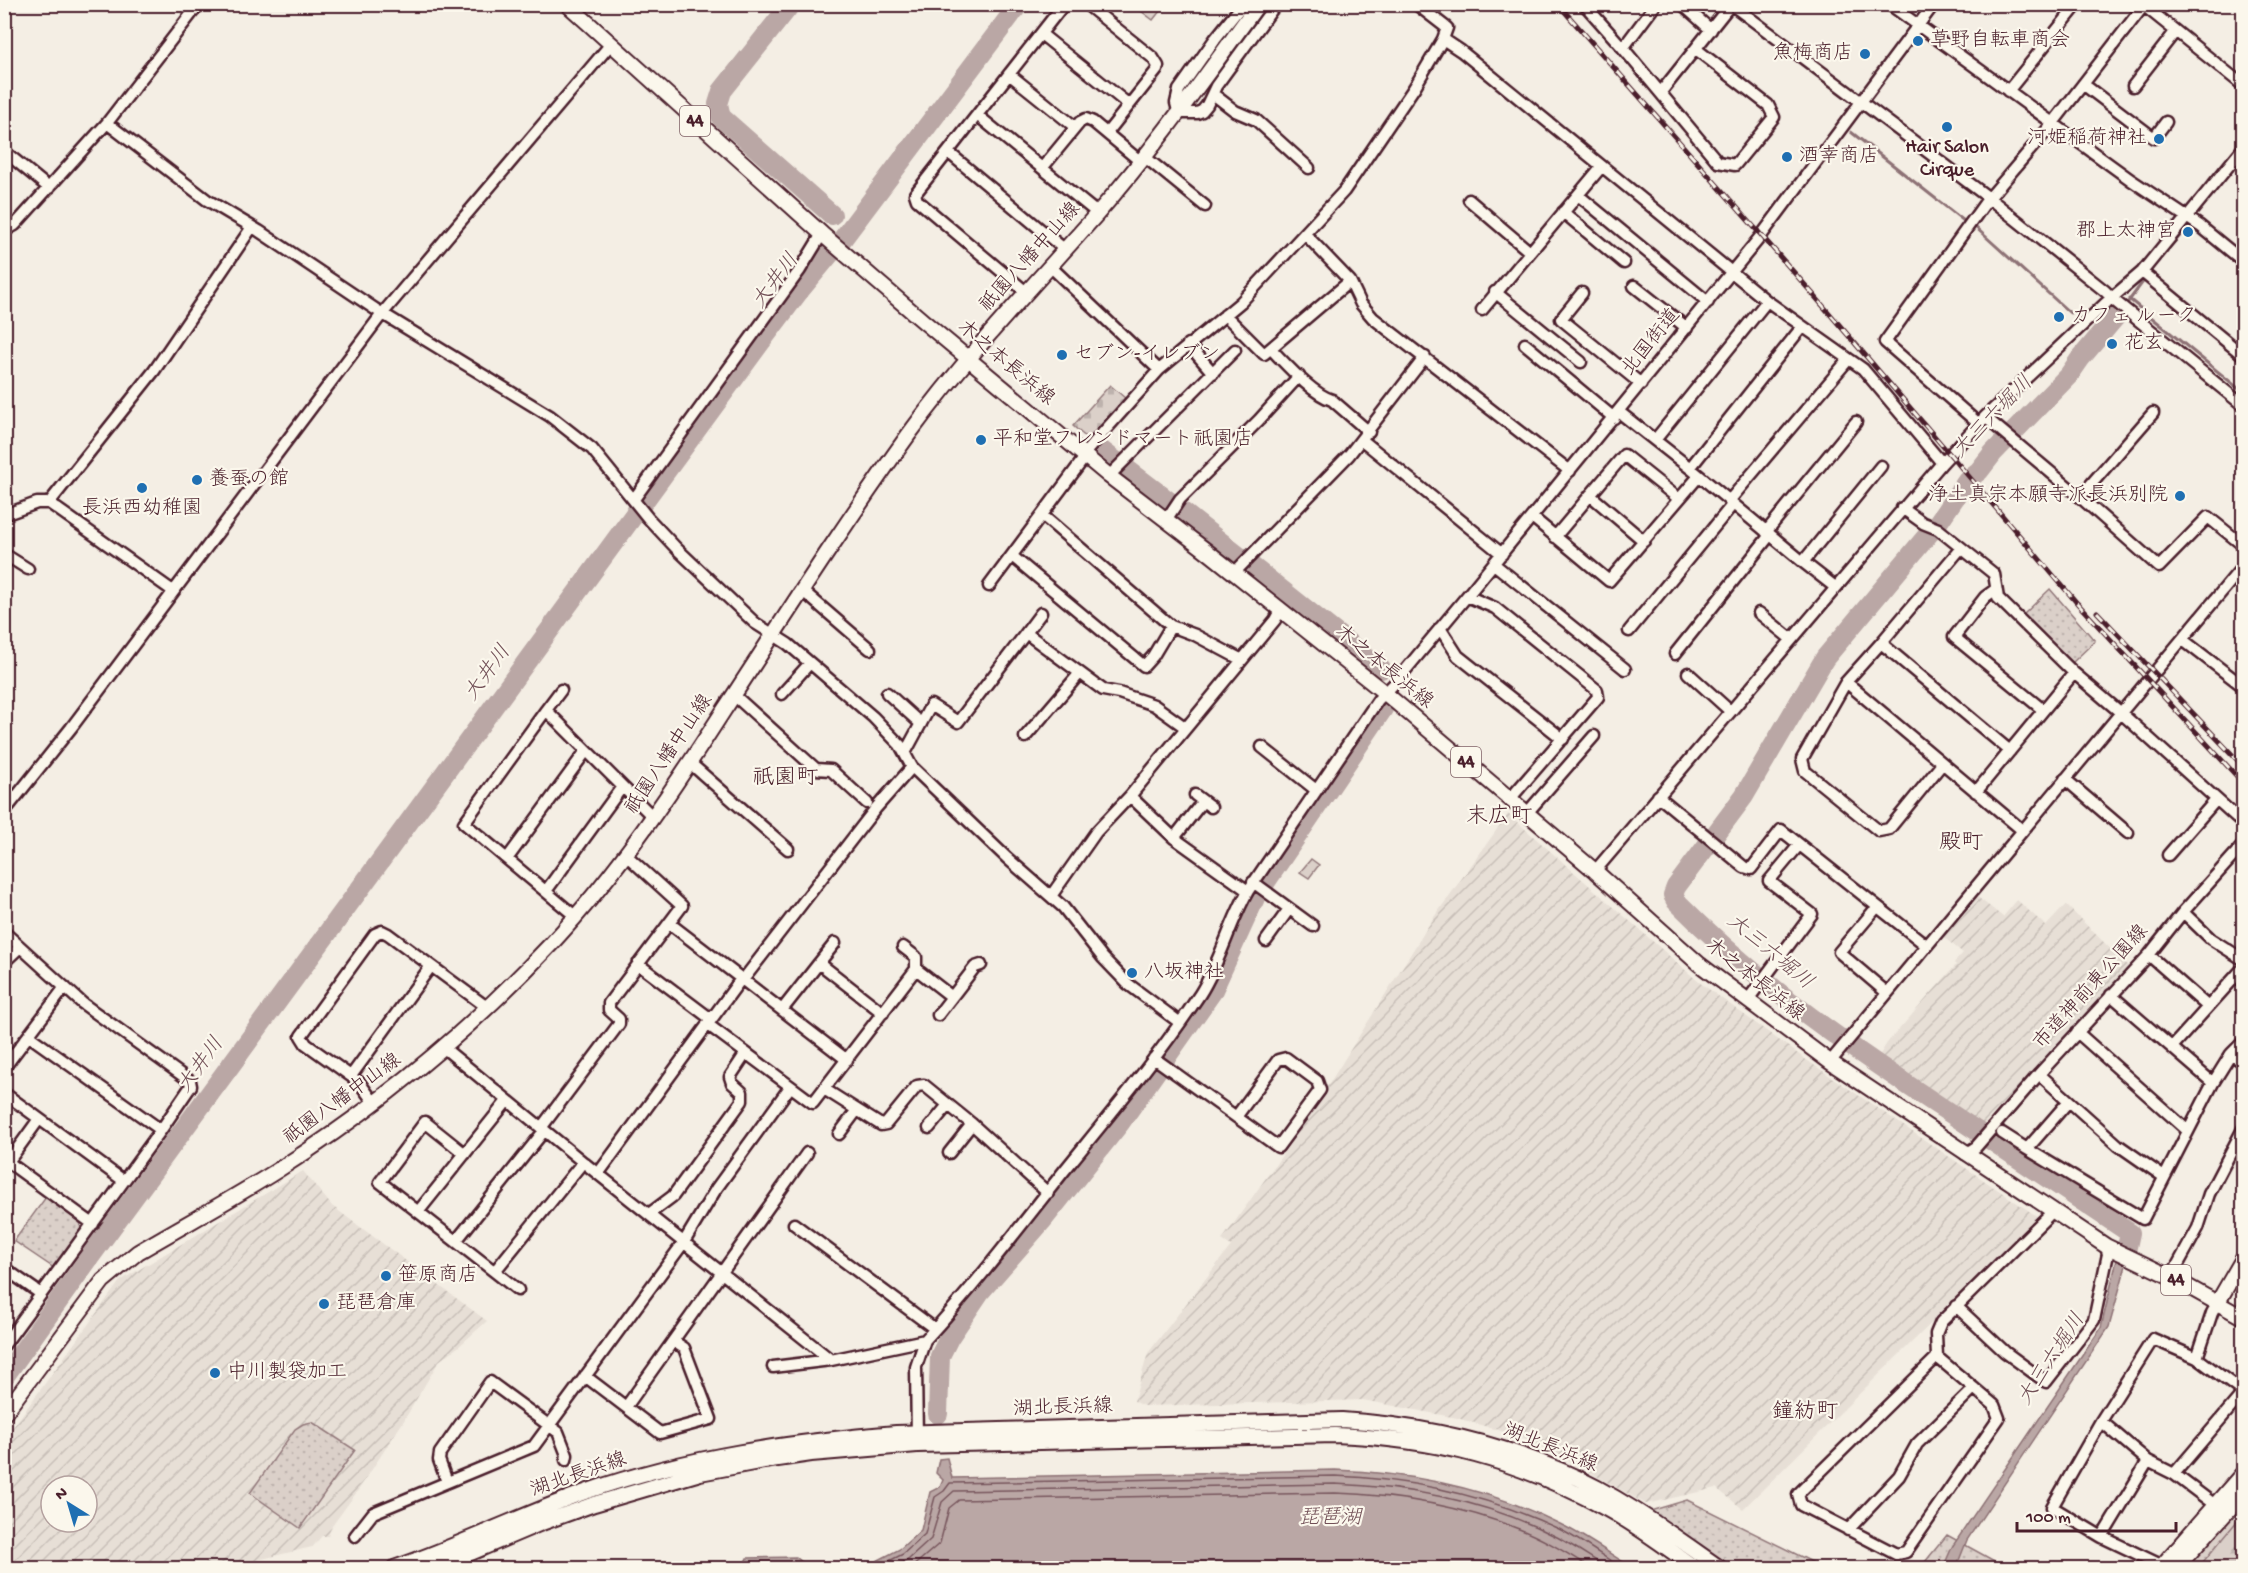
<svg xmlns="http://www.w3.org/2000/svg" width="2248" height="1573" font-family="'Gochi Hand','Klee One',sans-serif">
<defs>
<pattern id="industrial-furrows" width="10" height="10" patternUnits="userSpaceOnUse" patternTransform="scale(1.5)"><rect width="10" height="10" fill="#e7dfd6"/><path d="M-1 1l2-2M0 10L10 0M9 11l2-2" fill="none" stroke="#c8bfb8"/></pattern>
<pattern id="grass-dots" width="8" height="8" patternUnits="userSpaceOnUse" patternTransform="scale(1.5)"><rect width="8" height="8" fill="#dbd0c9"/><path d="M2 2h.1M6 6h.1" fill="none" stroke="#bdb2ad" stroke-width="1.8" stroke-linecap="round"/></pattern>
<pattern id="forest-firs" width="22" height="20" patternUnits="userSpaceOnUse" patternTransform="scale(1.5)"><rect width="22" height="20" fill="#dbd0c9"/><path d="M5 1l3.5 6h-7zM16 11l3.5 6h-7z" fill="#bdb2ad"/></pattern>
<pattern id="cemetery-stones" width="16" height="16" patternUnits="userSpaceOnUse" patternTransform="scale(1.5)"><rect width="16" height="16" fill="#dbd0c9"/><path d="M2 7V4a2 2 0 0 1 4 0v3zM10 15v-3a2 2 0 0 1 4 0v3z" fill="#bdb2ad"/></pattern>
</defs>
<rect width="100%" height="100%" fill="#f4eee4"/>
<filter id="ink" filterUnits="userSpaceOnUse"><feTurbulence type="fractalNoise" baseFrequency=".0167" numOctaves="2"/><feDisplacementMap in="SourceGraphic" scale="12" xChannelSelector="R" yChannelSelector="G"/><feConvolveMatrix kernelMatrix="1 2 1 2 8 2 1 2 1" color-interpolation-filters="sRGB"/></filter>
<g filter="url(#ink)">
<path fill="url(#industrial-furrows)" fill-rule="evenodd" d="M1508 814 1699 982 1805 1059 2038 1217 1743 1509 1716 1488 1646 1504 1563 1457 1522 1437 1457 1418 1363 1400 1144 1406 1134 1401 1148 1353 1231 1246 1222 1240 1300 1130 1432 920Z
M1975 895 2003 917 2017 900 2046 926 2066 905 2130 968 1982 1126 1879 1056 1887 1043 1956 965 1954 963 1963 953 1941 935Z
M303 1171 332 1206 487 1321 458 1347 439 1361 403 1422 359 1489 332 1526 328 1536H322L312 1547 224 1568H5V1438L120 1281ZM51 1486H87V1522H51Z"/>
<path fill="url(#grass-dots)" stroke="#92787a" stroke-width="1.5" d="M2050 589 2095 641 2072 663 2023 615Z
M46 1197 80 1222 81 1231 54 1268 14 1241Z
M312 1422 355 1450 300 1528 250 1493 295 1429 303 1424Z
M1687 1500 1824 1568H1732L1650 1511Z
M2243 1500V1568H2182Z
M1947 1535 2007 1568H1920Z"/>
<path fill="url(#forest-firs)" stroke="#92787a" stroke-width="1.5" d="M2243 1514V1568H2198Z"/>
<path fill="url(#cemetery-stones)" stroke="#92787a" stroke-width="1.5" d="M1133 5H1162L1164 6 1153 20Z
M1110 385 1125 398 1090 441 1073 426Z"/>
<path fill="#dbd0c9" stroke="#92787a" stroke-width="1.5" d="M1311 859 1319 865 1309 878 1300 872Z"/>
<path fill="#baa7a5" stroke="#8d7174" stroke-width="1.5" d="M2123 1222 2136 1229 2109 1327 1967 1540 1956 1568H1943L1952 1547 2101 1328 2122 1238 2119 1232Z
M947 1458 952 1478 1335 1470C1413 1473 1492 1489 1562 1525 1587 1537 1610 1554 1633 1568H843L871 1564 900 1549 921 1530 930 1492 940 1487 943 1480 936 1473 939 1459Z
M796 1557 808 1567 815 1568H742L747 1558Z"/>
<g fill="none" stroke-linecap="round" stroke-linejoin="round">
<path stroke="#77555c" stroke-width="1.5" d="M875 1568 903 1554 925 1534 935 1497 944 1491 950 1483 1335 1476C1412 1479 1489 1496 1559 1529 1581 1540 1601 1555 1622 1568
M892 1568 908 1560 931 1539 942 1502 954 1491 1335 1484C1410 1487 1490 1502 1557 1537 1574 1546 1591 1558 1608 1568
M911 1568 940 1543 949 1508 959 1500 1335 1493C1397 1495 1461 1506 1519 1529 1545 1539 1568 1554 1591 1568"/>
<path stroke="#8d7174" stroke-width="3" d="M1851 132 1964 221
M1974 226 2070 313
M2161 257 2186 229
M2129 299 2244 393
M2128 302 2145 279"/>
<path stroke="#baa7a5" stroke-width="20" d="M791 4 722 91 718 104 721 117 832 215
M2118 314 2080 359 2069 375 1993 453 1979 471 1967 480 1937 524 1825 658 1744 796 1676 887 1673 895 1676 901C1761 987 1855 1051 1956 1117 2014 1156 2072 1194 2130 1233L2127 1247
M1095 448 1101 450 1117 462
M1124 467 1170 502
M1179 509 1240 557
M1249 564 1381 669
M4 1377 90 1257 760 343 800 290 844 237 1019 4
M938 1414 940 1356 949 1338 980 1292 1042 1221 1120 1123 1212 992 1255 898 1383 709"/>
<g stroke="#4a1f2b" stroke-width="15">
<path id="minor" d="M1086 4 1153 58 1158 66 1157 70 1107 133
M1243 4 1215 39 1179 90 1176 103 1177 107 1184 113H1197L1202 111 1207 105 1216 86 1276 4
M1416 4 1447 28 1443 39 1461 51 1767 301
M1584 4 1623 48 1656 4
M1682 4 1711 30
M1731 4 1989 198 2105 291 2116 302 2244 406
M1889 4 2131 180 2200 226 2244 262
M2142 4 2244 86
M1041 34 1129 105
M1623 48 1718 162 1735 165 1774 117 1768 105 1696 49
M1009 74 1075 127
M2083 84 2154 138 2166 122
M2133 86 2175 32
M2008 91 2078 4
M1661 92 1731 4
M1213 94 1235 111 1256 120 1309 168
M977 115 1097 213
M107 123 207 200 259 231 375 309 550 416 592 449 648 518 677 549 755 623 788 644 873 717 900 745 912 767 1007 858 1063 907 1103 958 1128 984 1179 1022
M4 151 49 188
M948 152 1064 249
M1145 157 1205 206
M1043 167 1080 122 1086 119 1093 122 1141 162
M1578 195 1708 302
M1469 200 1530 252
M1563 212 1624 263
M4 231 15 225 107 123 199 4
M1305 234 1350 281 1361 304 1373 318 1570 471
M1050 266 1159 370
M2142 272 2244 356
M1634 286 1687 328
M1026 292 917 200 915 194 1064 4
M1495 292 1581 362
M1582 293 1561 319 1641 384
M1482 310 1602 166
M1225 315 1264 354 1350 281
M1188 344 1213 373
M1525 344 1614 418
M1271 349C1286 364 1312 394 1332 400L1369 432
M1619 412 1690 468 1803 562
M1985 417 2080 497 2159 567 2208 517 2244 546
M1979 424 1885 342 1985 203 2053 123 2145 4
M1362 440 1502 554
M1655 440 1767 301 1863 369 1942 463
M1083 455 1159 370 1241 302 1344 191 1414 88 1443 39
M1690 468 1802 327
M1109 476 1235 350
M1590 495 1644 541
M2080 497 2153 413
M634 499 800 270 822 234
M1729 501 1848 360
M1902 508 1923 523 1938 529 1994 574 1998 598 2074 673 2120 712 2244 824
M4 515 37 503H49
M1532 517 1609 581 1699 476
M1166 520 1180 499 1259 420 1299 376
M1766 532 1856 422
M1555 537 1624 455 1679 499
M4 554 28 569
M1012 556 1144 666 1153 656 1171 626 1042 515
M1494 564 1625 669
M1234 573 1349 455 1425 357
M989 586 1085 457
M1835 587 1803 562 1881 466
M1996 589 1985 597 1954 637 2043 710
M173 591 49 503 154 371 252 227
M803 591 870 649
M1467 596 1495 608 1597 690 1598 697 1510 799
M1759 613 1791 639
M1171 626 1195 635 1242 660
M1440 628 1458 656 1563 739
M1629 631 1733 504
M1026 633 1041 613
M2183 640 2244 687
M1881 643 1961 548
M1675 654 1770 535
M1688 673 1730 711
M1846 682 2022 830
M887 693 921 724
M782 694 810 663
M734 695 816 769 831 770 867 803
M546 710 561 690
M1025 737 1080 673
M1262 747 1316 790
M905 753 931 705 958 722 1026 633 1103 690 1119 693 1154 705 1186 728
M690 763 788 849
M1942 764 1889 829 1879 831 1805 771 1802 759 1846 682 1881 643 2010 751
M2065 779 2128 833
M1976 792 2074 673
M1195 795 1211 807
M1130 796 1174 838 1248 891
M1658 796 1744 867 1751 869 1781 830 1926 945
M4 812 71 728 382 314 610 45
M1527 813 1594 736
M1174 838 1203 801
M2168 855 2216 800
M507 859 586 751
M1595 871 1942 463 1985 417 2107 302 2142 272 2244 147
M1253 882 1313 926
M546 891 622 787
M1051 896 1096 832 1130 796 1275 620 1281 609
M1877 907 1839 952 1886 992
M2183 912 2211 939 2244 960
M575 916 464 823 546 710 653 817
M669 923 847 1060
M4 932 82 1003 190 1081 191 1086 161 1130 4 1345
M1266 941 1289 909
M903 947 916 957V969
M2149 955 2207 1006
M4 962 20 947
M819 963 835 943
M638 964 711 1019
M743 980 876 808 912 767
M2111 995 2213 1083 2231 1054 2244 1063
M1747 1001 1812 914 1769 881 1799 845
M782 1010 819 963 883 1013
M938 1015 975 967 981 965
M707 1024 813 1103 916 969 952 997
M2077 1032 2188 1131
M29 1036 161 1130
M2172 1047 2244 967
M444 1048 583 1162 831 1360
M2231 1054 2244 1041
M1154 1058 1278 1147 1320 1090 1317 1081 1286 1058 1278 1060 1236 1117
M1830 1062 2244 565
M4 1068 65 987
M2039 1074 2118 1145 2164 1177
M351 1076 431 966
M824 1089 881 1125 886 1124 917 1086 924 1085 972 1124 1048 1193
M4 1093 124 1181
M2068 1102 2027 1149 2143 1219 2213 1083
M375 1104 359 1082 306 1044 301 1036 375 934 382 931 388 934 488 1008
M39 1119 8 1162 93 1224
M541 1128 619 1024V1019L609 1010V1003L682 906 625 854
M929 1128 948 1105
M2002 1133 2027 1149
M839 1134 857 1110
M949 1153 972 1124
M465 1154 425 1122 380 1182 518 1290
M1965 1154 1976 1147 2039 1074 2149 955 2183 912 2244 844
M598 1174 741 979
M418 1212 507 1101
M649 1214 673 1196 742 1101V1092L732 1083 730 1077 746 1053
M794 1224 935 1329
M456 1241 544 1131
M4 1268 41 1294
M495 1271 583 1162
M2171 1277 2198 1228 2209 1194 2244 1127
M1956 1306 2005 1352 2046 1382 2094 1320 2108 1254 2106 1246
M1937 1357 1798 1494 1801 1505 1896 1554 1906 1552 1999 1418 1994 1405 1937 1357 1936 1334 1941 1322 2048 1216 2050 1210
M2197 1358 2244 1393
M773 1367 831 1360 925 1340
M585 1376 660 1433 711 1419 684 1348 673 1341
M626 1407 807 1153
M2101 1421 2148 1461 2174 1474 2215 1505
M917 1439 916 1367 925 1340C974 1287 1019 1228 1064 1171 1111 1113 1159 1056 1200 994 1221 961 1229 924 1248 891L1378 700 1394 684 1467 596 1761 236 1934 4
M2174 1474 2243 1393
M447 1482 439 1460 440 1453 490 1382 558 1432 567 1455 566 1460
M1848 1530 1899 1476 1917 1444 1974 1388
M355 1536 373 1513 534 1446 684 1242 716 1189 790 1087
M2102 1537 2148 1461
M2163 1566 2102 1537 2052 1507 2101 1421 2153 1339 2197 1358 2212 1313 2218 1302"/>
</g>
<g stroke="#4a1f2b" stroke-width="18">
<path id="major" d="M567 4 822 234 923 321 1109 476 1208 552 1385 693 1595 871 1699 964 1830 1062 2106 1246 2171 1277 2244 1318
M2218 1302 2244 1257
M4 1414 103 1281 138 1252C184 1225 232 1199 278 1170 379 1106 470 1030 552 943 618 872 672 791 724 710 785 617 844 524 909 434 966 356 1033 286 1097 214 1155 148 1206 75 1258 4
M394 1568C460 1546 522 1514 588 1491 688 1456 791 1442 896 1433L1342 1420C1418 1425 1491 1440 1562 1471 1619 1495 1670 1533 1720 1568
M435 1568 539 1524 594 1504 700 1473 764 1461 811 1454 917 1445 1335 1435C1437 1439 1518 1460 1607 1509 1638 1526 1667 1548 1695 1568
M2160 1568 2244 1472
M2176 1568 2244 1493"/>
</g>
<use href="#minor" stroke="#fbf7ec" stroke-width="10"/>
<use href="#major" stroke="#fbf7ec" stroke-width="14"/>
<g stroke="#4a1f2b" stroke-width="5">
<path id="rail" d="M1558 4 1812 293 2077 603 2244 784
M2097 612 2244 767"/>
</g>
<use href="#rail" stroke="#fbf7ec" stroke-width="3" stroke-dasharray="9" stroke-linecap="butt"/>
</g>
</g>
<g fill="#1f6fb2" stroke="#fbf7ec" stroke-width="2">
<circle cx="1918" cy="41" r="6"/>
<circle cx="1865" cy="54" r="6"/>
<circle cx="1947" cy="127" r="6"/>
<circle cx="2159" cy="139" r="6"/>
<circle cx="1787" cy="157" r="6"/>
<circle cx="2188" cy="232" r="6"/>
<circle cx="2059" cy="317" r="6"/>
<circle cx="2112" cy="344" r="6"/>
<circle cx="1062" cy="355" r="6"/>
<circle cx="981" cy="440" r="6"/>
<circle cx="197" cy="480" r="6"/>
<circle cx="142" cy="488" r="6"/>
<circle cx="2180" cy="496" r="6"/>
<circle cx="1132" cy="973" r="6"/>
<circle cx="386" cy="1276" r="6"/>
<circle cx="324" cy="1304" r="6"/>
<circle cx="215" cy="1373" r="6"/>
</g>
<g text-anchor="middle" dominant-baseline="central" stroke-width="4.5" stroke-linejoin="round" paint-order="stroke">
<g fill="#fbf7ec" stroke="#7f6065" stroke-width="1.5">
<rect x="680" y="106" width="30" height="30" rx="4.5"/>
<rect x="1451" y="747" width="30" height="30" rx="4.5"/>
<rect x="2161" y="1265" width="30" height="30" rx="4.5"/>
</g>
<g font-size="18" font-weight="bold" fill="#4a1f2b">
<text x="695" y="121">44</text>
<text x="1466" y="762">44</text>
<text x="2176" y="1280">44</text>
</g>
<g font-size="20" fill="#4a1f2b" stroke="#fbf7ec" text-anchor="start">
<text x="1930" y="41">草野自転車商会</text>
<text x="1853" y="54" text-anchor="end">魚梅商店</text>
<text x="2147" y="139" text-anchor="end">河姫稲荷神社</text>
<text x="1947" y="148" text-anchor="middle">Hair Salon<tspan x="1947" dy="23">Cirque</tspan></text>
<text x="1799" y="157">酒幸商店</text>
<text x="2176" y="232" text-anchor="end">郡上太神宮</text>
<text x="2071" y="317">カフェ ルーク</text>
<text x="2124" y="344">花玄</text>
<text x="1074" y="355">セブン-イレブン</text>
<text x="993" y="440">平和堂フレンドマート祇園店</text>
<text x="209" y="480">養蚕の館</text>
<text x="2168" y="496" text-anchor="end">浄土真宗本願寺派長浜別院</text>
<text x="142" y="509" text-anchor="middle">長浜西幼稚園</text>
<text x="1144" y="973">八坂神社</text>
<text x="398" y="1276">笹原商店</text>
<text x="336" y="1304">琵琶倉庫</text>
<text x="227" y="1373">中川製袋加工</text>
</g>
<g font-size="20" fill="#4a1f2b" stroke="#fbf7ec">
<text transform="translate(1031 258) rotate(-48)">祇園八幡中山線</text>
<text transform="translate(1652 343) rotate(-51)">北国街道</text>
<text transform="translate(1005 364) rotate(40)">木之本長浜線</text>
<text transform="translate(1383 668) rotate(39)">木之本長浜線</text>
<text transform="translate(670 755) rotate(-56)">祇園八幡中山線</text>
<text transform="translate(1754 981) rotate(38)">木之本長浜線</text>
<text transform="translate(2092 988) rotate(-48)">市道神前東公園線</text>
<text transform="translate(343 1100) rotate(-36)">祇園八幡中山線</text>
<text transform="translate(1063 1409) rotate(-2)">湖北長浜線</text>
<text transform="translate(1550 1449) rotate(22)">湖北長浜線</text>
<text transform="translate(579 1476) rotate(-19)">湖北長浜線</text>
</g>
<g font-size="21" font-style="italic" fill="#714f56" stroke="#fbf7ec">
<text transform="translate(777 282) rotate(-53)">大井川</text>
<text transform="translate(1994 418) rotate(-46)">大三六堀川</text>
<text transform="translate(489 674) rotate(-54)">大井川</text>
<text transform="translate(1769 953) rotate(40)">大三六堀川</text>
<text transform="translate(202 1066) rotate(-54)">大井川</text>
<text transform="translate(2053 1360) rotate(-57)">大三六堀川</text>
<text x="1330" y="1519">琵琶湖</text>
</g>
<g font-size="22" fill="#4a1f2b" stroke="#fbf7ec">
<text x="785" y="779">祇園町</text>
<text x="1499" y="818">末広町</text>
<text x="1961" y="844">殿町</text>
<text x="1805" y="1413">鐘紡町</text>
</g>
</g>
<rect width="2248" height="1573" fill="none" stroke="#fbf7ec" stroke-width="24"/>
<rect x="12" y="12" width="2224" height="1549" fill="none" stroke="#4a1f2b" stroke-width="2" filter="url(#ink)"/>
<g transform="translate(69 1504) rotate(323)"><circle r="28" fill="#fbf7ec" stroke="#b4a19f" stroke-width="1.5"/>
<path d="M0-4.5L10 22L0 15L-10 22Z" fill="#1f6fb2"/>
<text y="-9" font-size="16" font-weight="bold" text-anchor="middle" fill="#4a1f2b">N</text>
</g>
<path d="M2017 1522v9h159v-9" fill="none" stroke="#4a1f2b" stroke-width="3"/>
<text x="2026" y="1522" font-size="18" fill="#4a1f2b" stroke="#fbf7ec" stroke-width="4.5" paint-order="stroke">100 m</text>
</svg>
